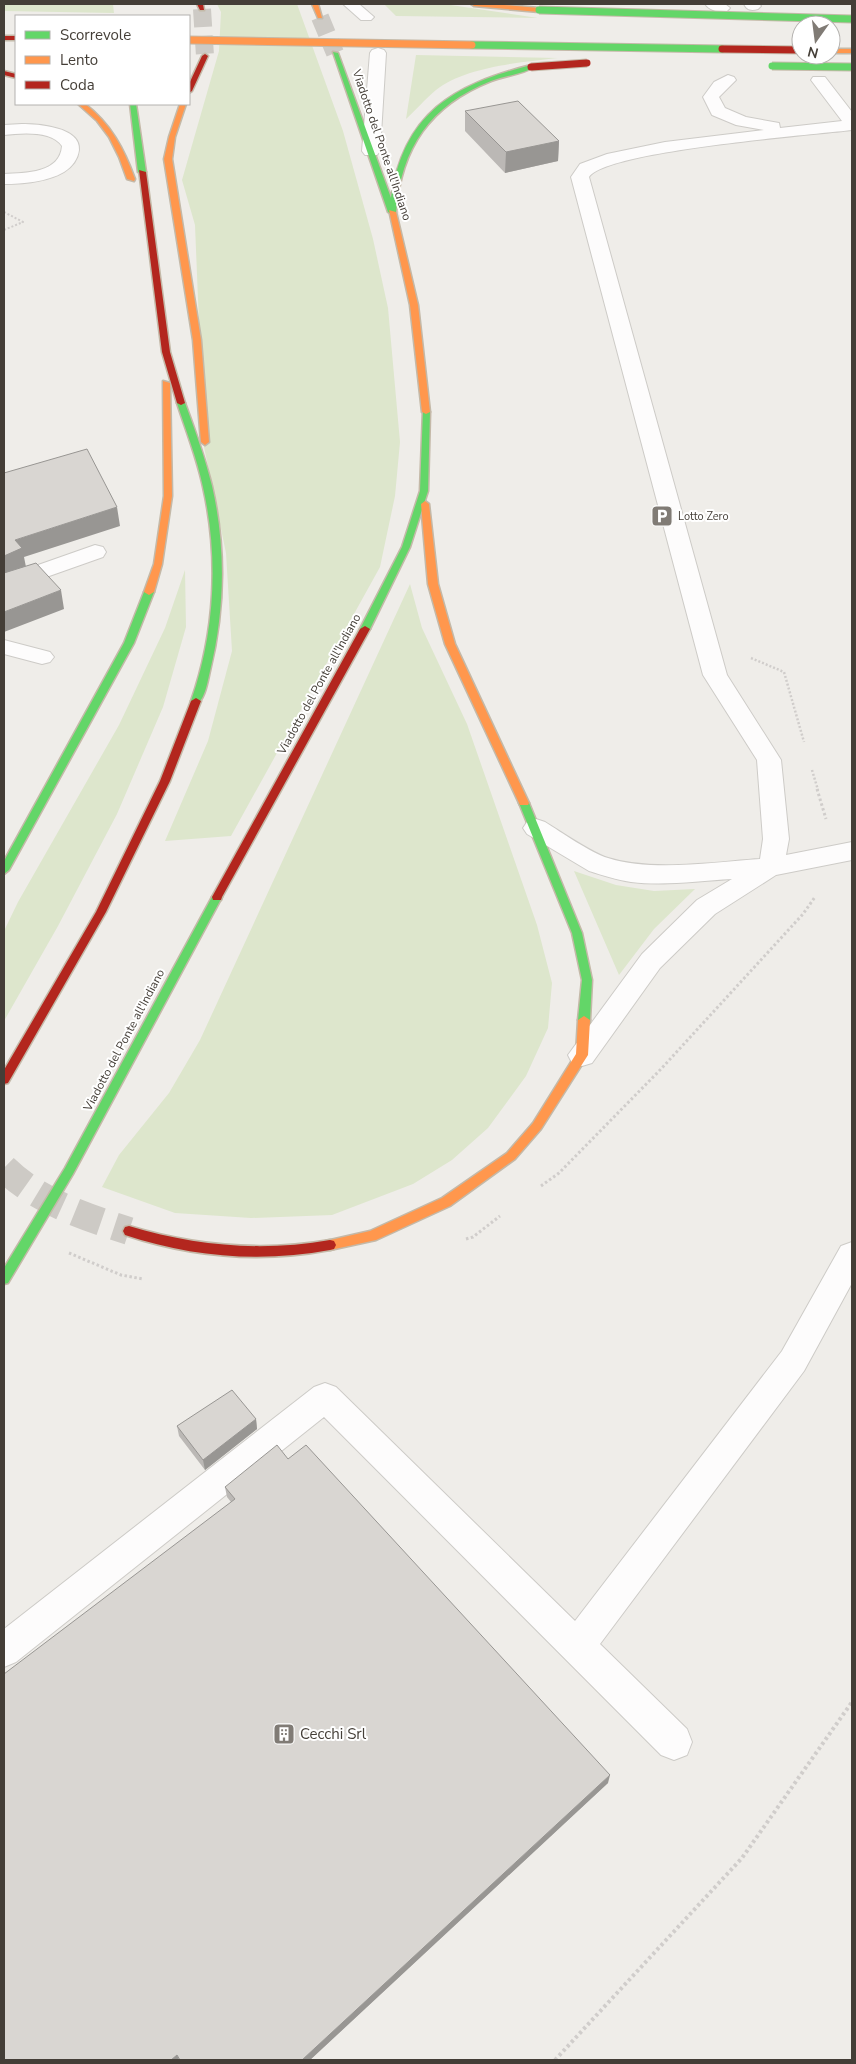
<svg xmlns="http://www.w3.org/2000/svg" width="856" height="2064" font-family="'Nunito Sans',sans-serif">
<rect width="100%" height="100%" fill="#efede9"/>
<path fill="#dde6cc" d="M11 4H113L114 13 4 11V5Z
M217 4H297L343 131 373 239 388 308 400 442 395 496 380 567 231 836 165 841 208 741 232 651 226 553 204 447 195 225 182 180 219 51 221 12Z
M384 4H444L538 18 396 16Z
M416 55 558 58C522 62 465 67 436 90 426 98 416 110 406 119Z
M185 570 186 627 163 707 117 814 58 926 4 1021V931L18 902 119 725 165 628Z
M410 584 422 628 467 724 537 925 552 983 548 1028 526 1076 488 1128 452 1160 413 1184 332 1215 251 1218 175 1213 102 1187 119 1155 169 1093 200 1040Z
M574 871 616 885 654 891 695 889 654 929 619 975Z"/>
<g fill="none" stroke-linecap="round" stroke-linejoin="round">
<path stroke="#cdcac5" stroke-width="18" stroke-dasharray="18 9" stroke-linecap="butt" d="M202 9 205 56
M320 17 335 53"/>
<path stroke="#cdcac5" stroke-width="28" stroke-dasharray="28 14" stroke-linecap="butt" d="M4 1168C39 1202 83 1216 129 1231"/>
<g stroke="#cdcbc7" stroke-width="2">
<path id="lane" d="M343 4H359L374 17 371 20H361Z
M705 4H725L730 8 727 11C720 13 710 11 705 4Z
M744 4H759L761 6 758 9C751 11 747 10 744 4Z
M378 48 384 50 386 53 380 151 377 155H365L362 151 370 53 372 50Z
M728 75 734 77 736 80 719 97 725 108 746 117 779 123 780 128 842 121 811 80 813 77H825L852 112V130C811 135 606 151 589 177L727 675 781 760 789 839 786 855 852 842V860L776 875 715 914 660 968 592 1063 582 1066 572 1063 568 1055 642 954 697 900 732 879C699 881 664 886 631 882 617 880 602 875 589 871L527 834 523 828 527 822 536 819 545 822C561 832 591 853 608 858 652 872 714 862 760 859L763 839 757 760 703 675 571 177 580 164 607 154 665 142 764 130 736 125 712 115 703 97 714 82Z
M95 545 103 547 106 552 103 557 4 592V577Z
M4 640 50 652 54 657 50 662 42 664 4 654Z
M852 1242V1283L804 1371 600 1644 687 1729 692 1742 687 1755 674 1760 661 1755 324 1417 16 1662 4 1667V1629L314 1387 325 1383 336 1387 575 1621 782 1351 841 1246Z"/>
</g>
<g stroke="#cdcbc7" stroke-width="2">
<path id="street" d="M22 124C38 124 81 127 79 150 78 159 72 167 64 172 47 182 23 184 4 184V174C26 173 60 173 62 146 52 130 20 133 4 135V125Z"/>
</g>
<g stroke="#c4b9a8" stroke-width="3">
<path id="fast" d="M333 52 338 53 391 198C404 113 453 85 531 65L534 67C523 74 504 76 491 81 430 105 401 148 396 212L392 214 388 212Z
M130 104H136L146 172 142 174 138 172Z
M178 401 185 403C195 430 205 458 212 486 226 547 225 610 210 671 208 679 205 701 196 704L191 701C215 632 219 558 203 487 197 458 186 431 177 403Z
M423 410 430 412 428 491 410 547 370 629 365 632 362 631 360 629 402 547 420 491Z
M149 589 154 592 134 643 9 870 4 874V861L124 643 144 592Z
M524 800 529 803 582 933 592 980 590 1020 584 1024 578 1020 582 980 572 933 519 803Z
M217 893 222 897 73 1174 8 1283 4 1284V1268L65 1168 212 897Z"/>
</g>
<g stroke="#c4b9a8" stroke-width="3">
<path id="slow" d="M312 4H318L322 18H318Z
M471 4H492L539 8 542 10 539 12 474 6Z
M831 49H852V53H831Z
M78 104H85C111 124 124 149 135 179L134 181 127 179 119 157 109 137 97 121Z
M180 104H186L175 137 172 159 201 340 209 442 205 445 201 442 193 340 164 159 169 137Z
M389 210 396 212 418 305 430 412 426 414 422 412 410 305Z
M163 381 170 383 172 496 162 564 154 592 149 595 144 592 154 564 164 496Z
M425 501 429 504 438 584 455 644 529 803 528 805H520L519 803 445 644 428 584 421 504Z
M584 1016 590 1020 588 1055 541 1129 515 1159 450 1206 376 1240 330 1250 326 1249 324 1245 326 1241 370 1231 442 1198 507 1153 533 1123 576 1054 578 1020Z"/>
</g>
<g stroke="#c4b9a8" stroke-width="3">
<path id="jam" d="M197 4H203L204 10H200Z
M4 36H16V40H4Z
M205 54 208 56 192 91 189 93V84L202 56Z
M4 71 16 74V78L4 75Z
M139 170 146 172 170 352 185 403 181 405 177 403 162 352Z
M365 626 370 629 222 897 221 900H213L212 897 360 629Z
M196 698 201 701 170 781 106 912 8 1083 4 1084V1070L96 912 160 781 191 701Z
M129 1226C195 1246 262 1252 330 1240L334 1241 336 1245 334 1249 330 1250C261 1263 191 1257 125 1235L123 1231 125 1227Z"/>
</g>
<path stroke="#d0cdcb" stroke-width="2" stroke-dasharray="2 2" stroke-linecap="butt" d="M4 212 23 222 4 230"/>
<path stroke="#d0cdcb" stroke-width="2.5" stroke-dasharray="2 2" stroke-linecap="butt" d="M751 658 784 672 804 742
M812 770 818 790"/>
<path stroke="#d0cdcb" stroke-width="3" stroke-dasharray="2.5 2.5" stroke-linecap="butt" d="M817 789 826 819
M541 1186 559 1173 661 1069 803 914 815 897
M466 1239 473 1237 500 1216
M69 1253 121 1275 143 1279"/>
<path stroke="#d0cdcb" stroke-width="4" stroke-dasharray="3 3" stroke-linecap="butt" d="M555 2060 742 1858 852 1702"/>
<use href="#lane" fill="#fdfcfc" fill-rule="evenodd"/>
<use href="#street" fill="#fdfcfc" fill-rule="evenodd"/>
<use href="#fast" fill="#63d668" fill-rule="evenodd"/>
<use href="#slow" fill="#ff974d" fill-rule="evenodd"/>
<use href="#jam" fill="#b3261e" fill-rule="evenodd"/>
<g stroke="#c4b9a8" stroke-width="9" stroke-linecap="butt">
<path id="fast-bridge" d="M539 10 852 19
M472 45 722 49
M772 66 852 67"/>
</g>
<g stroke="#c4b9a8" stroke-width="9" stroke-linecap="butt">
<path id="slow-bridge" d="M189 40 472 45"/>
</g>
<g stroke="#c4b9a8" stroke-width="9" stroke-linecap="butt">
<path id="jam-bridge" d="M722 49 801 50
M531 67 587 63"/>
</g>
<use href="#fast-bridge" stroke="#63d668" stroke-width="7"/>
<use href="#slow-bridge" stroke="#ff974d" stroke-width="7"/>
<use href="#jam-bridge" stroke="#b3261e" stroke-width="7"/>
</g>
<path fill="#bbb8b5" d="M465 111 559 141 558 161 505 173 465 131Z
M256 1419 257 1429 205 1470 179 1436 177 1426Z
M288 1459 608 1783 310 2060H4L231 1502 227 1497 225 1487Z"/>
<path fill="#989693" d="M559 141 558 161 505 173 506 152Z
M117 507 120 526 24 557 26 567 4 576V556L15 540Z
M61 590 64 609 4 632V612Z
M256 1419 257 1429 205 1470 203 1460Z
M610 1775 608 1783 310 2060H302Z
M177 2055 179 2060H171Z"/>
<path fill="#d9d6d2" stroke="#989693" d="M518 101 559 141 506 152 465 111Z
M87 449 117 507 15 540 22 548 4 556V473Z
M36 563 61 590 4 612V573Z
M232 1390 256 1419 203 1460 177 1426Z
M277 1445 288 1459 306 1445 610 1775 302 2060H180L177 2055 171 2060H4V1674L235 1499 225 1487Z"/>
<defs>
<g id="parking-square" transform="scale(1.125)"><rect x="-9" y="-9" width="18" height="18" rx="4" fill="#807b75" stroke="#fff"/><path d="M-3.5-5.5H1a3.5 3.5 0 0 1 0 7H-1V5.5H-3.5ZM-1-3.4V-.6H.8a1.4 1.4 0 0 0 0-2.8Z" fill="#fff"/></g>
<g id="building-square" transform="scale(1.125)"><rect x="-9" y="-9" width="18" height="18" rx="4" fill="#807b75" stroke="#fff"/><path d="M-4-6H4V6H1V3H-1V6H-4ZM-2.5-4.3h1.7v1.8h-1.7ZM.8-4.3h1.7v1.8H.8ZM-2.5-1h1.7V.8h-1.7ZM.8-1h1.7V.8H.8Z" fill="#fff"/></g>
</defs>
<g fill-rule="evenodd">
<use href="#parking-square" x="662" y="516"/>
<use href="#building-square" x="284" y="1734"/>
</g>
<g text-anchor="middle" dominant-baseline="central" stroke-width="4" stroke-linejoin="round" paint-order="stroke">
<g font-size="11" fill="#443e37" stroke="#fff" text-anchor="start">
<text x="678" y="516">Lotto Zero</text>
</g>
<g font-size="12" fill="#443e37" stroke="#fff">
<text transform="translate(382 145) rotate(71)">Viadotto del Ponte all'Indiano</text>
<text transform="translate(319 684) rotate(-61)">Viadotto del Ponte all'Indiano</text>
<text transform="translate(124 1040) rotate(-62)">Viadotto del Ponte all'Indiano</text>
</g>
<g font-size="15" fill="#443e37" stroke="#fff" text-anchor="start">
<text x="300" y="1734">Cecchi Srl</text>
</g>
</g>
<rect width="856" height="2064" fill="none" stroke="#443e37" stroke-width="10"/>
<rect x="15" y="15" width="175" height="90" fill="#ffffff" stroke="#b4b2af"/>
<rect x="25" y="31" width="25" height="8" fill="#63d668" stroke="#b4b2af"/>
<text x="60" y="40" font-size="15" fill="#443e37">Scorrevole</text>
<rect x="25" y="56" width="25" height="8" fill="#ff974d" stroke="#b4b2af"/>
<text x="60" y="65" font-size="15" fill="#443e37">Lento</text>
<rect x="25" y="81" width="25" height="8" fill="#b3261e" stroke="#b4b2af"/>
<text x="60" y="90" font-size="15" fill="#443e37">Coda</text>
<g transform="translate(816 40) rotate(194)"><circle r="24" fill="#ffffff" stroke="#b4b2af"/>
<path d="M0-4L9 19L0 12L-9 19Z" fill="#807b75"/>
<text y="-8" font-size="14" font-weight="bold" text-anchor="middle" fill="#443e37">N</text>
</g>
</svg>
